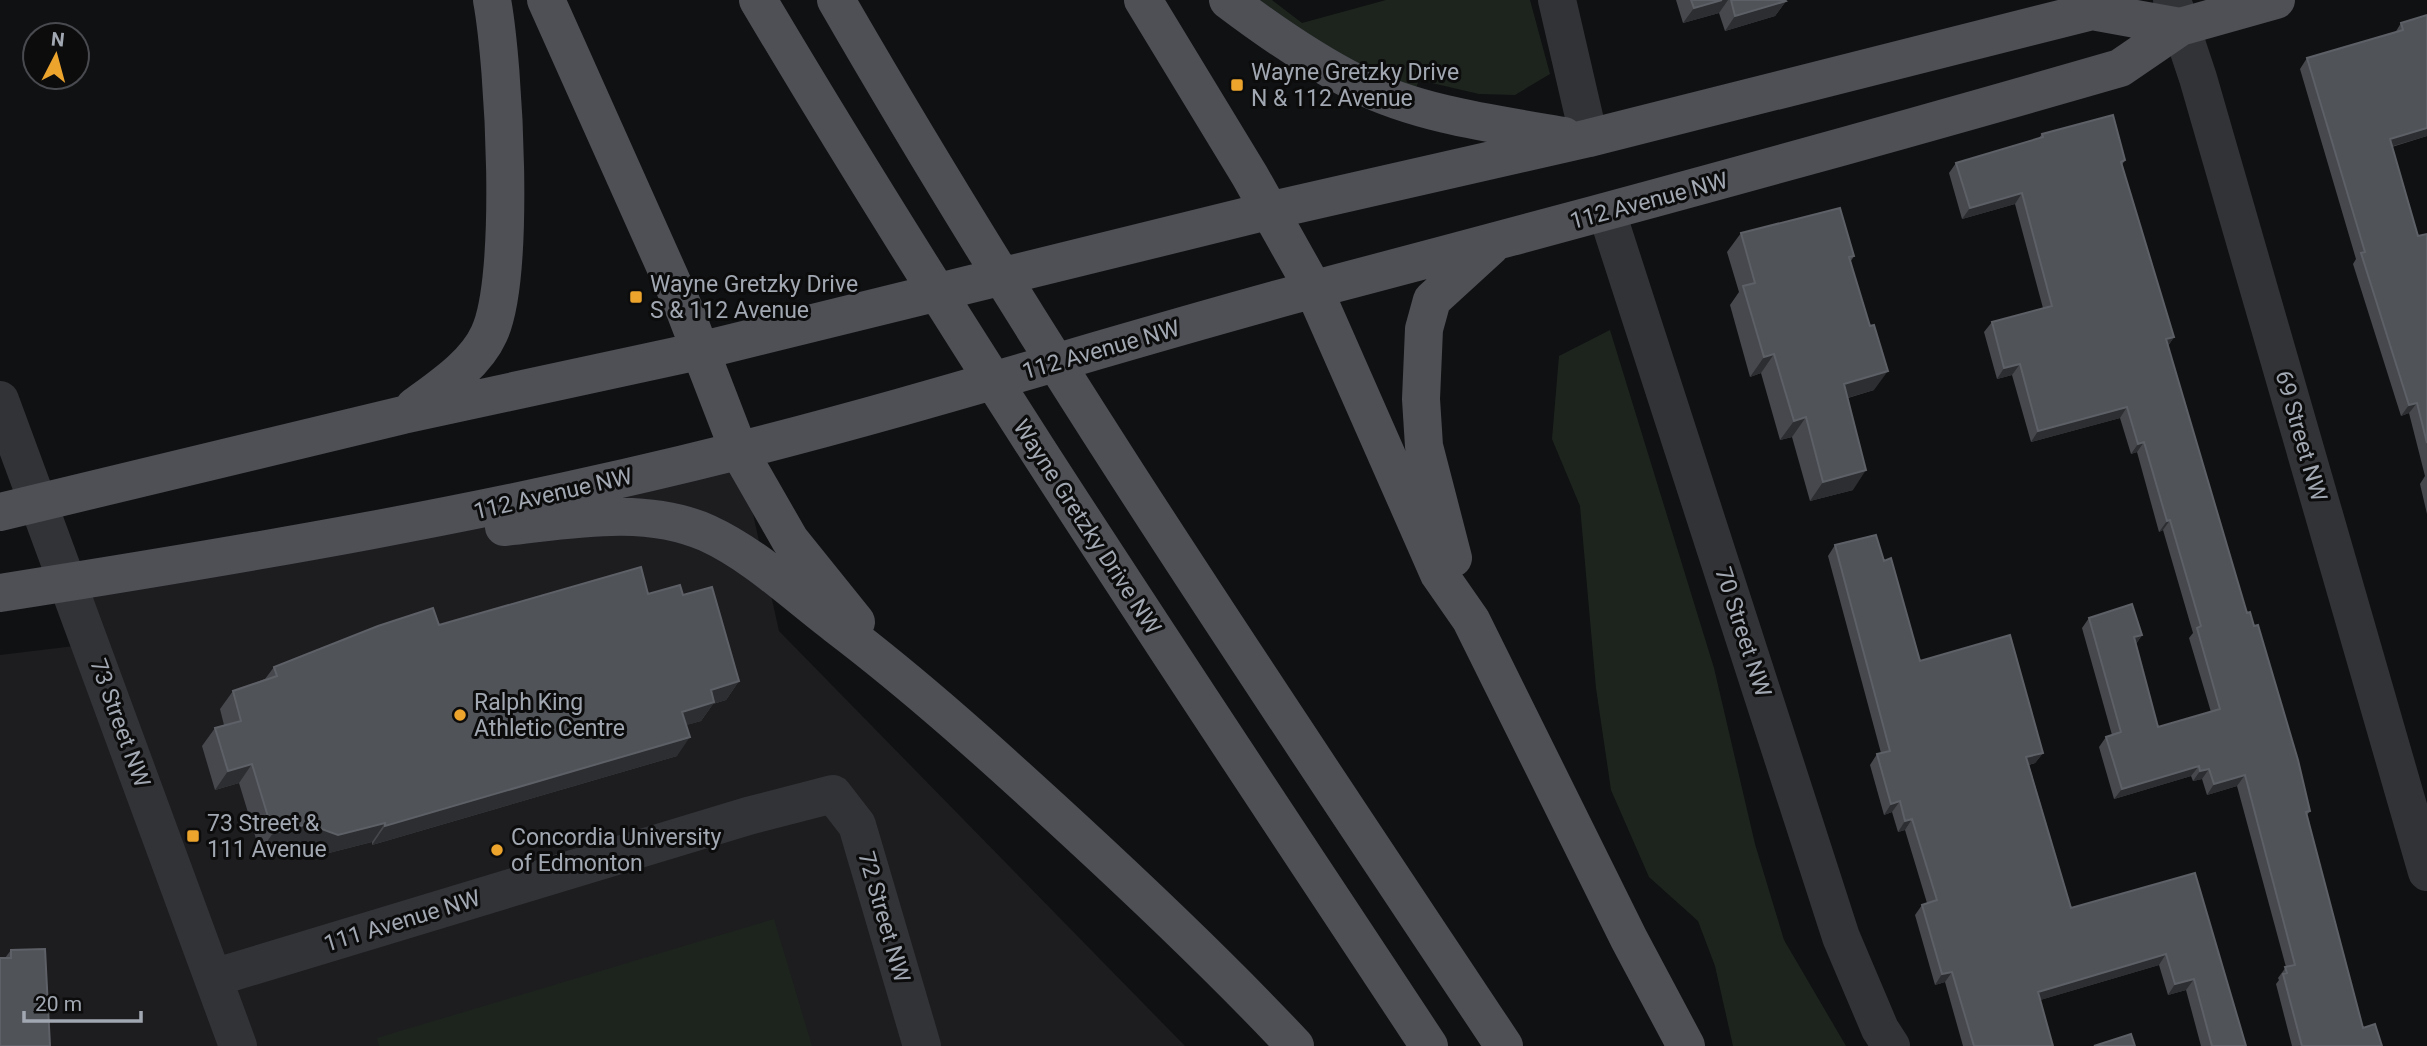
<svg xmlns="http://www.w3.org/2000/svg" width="2427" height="1046" font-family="Roboto,sans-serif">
<rect width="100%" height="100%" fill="#101112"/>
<path fill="#1d1d1f" d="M739 451 779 631 1185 1046H0V655L91 644 68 582Z"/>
<path fill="#1d241e" d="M1249 0H1272L1302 23 1386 0H1530L1550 74 1515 95 1479 94 1419 80 1416 88 1362 70Z
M1610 330 1714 668 1755 844 1784 940 1846 1046H1733L1715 966 1698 921 1649 877 1611 790 1596 688 1580 506 1552 439 1559 356Z
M774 919 812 1046H379L377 1038Z"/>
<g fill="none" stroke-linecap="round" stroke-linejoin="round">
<path stroke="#323337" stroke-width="38" d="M1557 0 1589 138
M2172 0 2198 78 2427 872
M1607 213 1841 937 1880 1029 1891 1046
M0 400 238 1046
M213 978 748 816 833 794 857 825 922 1046"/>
<path stroke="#4e5056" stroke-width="38" d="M546 0 685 311 739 451 790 540 856 622
M758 0C970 357 1201 700 1429 1046
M836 0C1043 359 1275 701 1504 1046
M1143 0 1250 176 1314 290 1439 574 1471 620 1629 939 1686 1046
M1228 0C1269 31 1312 61 1358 84 1421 115 1495 124 1564 136
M414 407C441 387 475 365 489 334 516 277 504 65 492 0
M0 512 403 415 699 351 1268 211 1589 138 2092 11 2180 27
M504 527C570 520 644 505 707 533 755 555 795 594 836 625 919 688 996 758 1072 828 1149 899 1224 970 1295 1046
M1453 558 1424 446 1421 399 1424 329 1432 300 1491 246
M0 593C247 554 491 513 733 452 929 403 1121 341 1315 289 1585 218 1853 145 2120 68L2180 27 2276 0"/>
</g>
<path fill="#46484d" d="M1676 0H1785L1786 1 1775 16 1725 31 1719 13 1683 23Z
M2427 15V136L2392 147 2418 236 2427 234V514L2420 484 2425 476 2409 413 2401 416 2353 264 2356 259 2300 69 2307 58 2395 33 2401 23Z
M2042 134 2125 160 2122 165 2174 337 2168 346 2247 613 2310 811 2307 815 2363 1028 2382 1046H2292L2276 984 2279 980 2278 978 2286 967 2237 786 2207 795 2202 779 2193 781 2191 776 2114 799 2099 747 2106 737 2112 735 2082 628 2089 618 2142 635 2136 644 2158 727 2211 712 2189 638 2193 633 2163 530 2159 532 2137 452 2131 454 2120 418 2031 442 2012 375 1997 379 1984 332 1992 322 2043 308 2015 204 1962 219 1949 173 1956 163 2039 138Z
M1741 233 1854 256 1851 261 1874 390 1848 398 1853 490 1810 501 1792 437 1780 440 1761 373 1750 377 1730 305 1739 292 1727 252Z
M1835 545 1884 561 1920 661 2043 753 2035 763 2029 765 2071 908 2195 873 2246 1046H2201L2186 990 2168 995 2159 965 2040 1000 2053 1046H1963L1945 982 1935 985 1915 915 1922 905 1927 903 1905 830 1898 832 1892 812 1884 815 1870 765 1877 754 1881 753 1828 556Z
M648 594 683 595 739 681 726 700 713 704 701 721 686 725 677 756 372 845V842L325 854 294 843 260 852 239 783 215 790 202 746 215 728 224 725 220 709 233 691 265 679 274 667 439 625Z
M11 950 50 1046 5 958Z"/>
<path fill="#2c2e31" d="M1722 0H1728L1719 13 1683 23 1694 8Z
M1786 1 1775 16 1725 31 1735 16Z
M2427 128V136L2383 149 2390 139Z
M2022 193 2015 204 1962 219 1970 208Z
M2174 337 2167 347 2166 339Z
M1774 354 1761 373 1750 377 1764 357Z
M2020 364 2012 375 1997 379 2004 368Z
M1888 371 1874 390 1830 403 1844 384Z
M2417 403 2409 413 2401 416 2409 405Z
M2127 407 2120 418 2031 442 2038 431Z
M1806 417 1792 437 1780 440 1794 421Z
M2144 442 2137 452 2131 454 2138 444Z
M1866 470 1853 490 1810 501 1823 482Z
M2170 520 2163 530 2159 532 2167 521Z
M2142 635 2135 645 2134 637Z
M739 681 726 700 713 704 701 721 669 730 682 712 711 690Z
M690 737 677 756 372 845 385 826Z
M2043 753 2035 763 2019 768 2026 757Z
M252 764 239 783 215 790 228 771Z
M2199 766 2191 776 2114 799 2122 789Z
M2209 769 2202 779 2193 781 2200 771Z
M2245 775 2237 786 2207 795 2214 784Z
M1900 801 1892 812 1884 815 1891 804Z
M1912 819 1905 830 1898 832 1905 821Z
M385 823 372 842 325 854 294 843 260 852 273 833 308 824Z
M2166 954 2159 965 2030 1003 2038 992Z
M1952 972 1945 982 1935 985 1942 974Z
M2194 979 2186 990 2168 995 2175 984Z"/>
<path fill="#505358" stroke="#5d6066" stroke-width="2" d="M1691 0H1722L1694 8Z
M1731 0H1785L1786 1 1735 16Z
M2427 15V128L2390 139 2418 236 2427 234V443L2417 403 2409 405 2361 253 2365 252 2307 58 2403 30 2401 23Z
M2113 115 2125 160 2121 162 2174 337 2166 339 2247 613 2250 612 2254 626 2258 625 2298 760 2310 811 2306 812 2363 1028 2375 1024 2382 1046H2302L2283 974 2287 973 2285 967 2295 965 2245 775 2214 784 2209 769 2200 771 2199 766 2122 789 2106 737 2121 732 2089 618 2132 604 2142 635 2134 637 2158 727 2220 709 2197 628 2201 626 2170 520 2167 521 2144 442 2138 444 2127 407 2038 431 2020 364 2004 368 1992 322 2052 306 2022 193 1970 208 1956 163 2043 137 2042 134Z
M1840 208 1854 256 1849 257 1870 326 1874 325 1888 371 1844 384 1866 470 1823 482 1806 417 1794 421 1774 354 1764 357 1743 286 1755 283 1741 233Z
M1876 535 1884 561 1891 558 1920 661 2010 635 2043 753 2026 757 2071 908 2195 873 2246 1046H2212L2194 979 2175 984 2166 954 2038 992 2053 1046H1974L1952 972 1942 974 1922 905 1937 900 1912 819 1905 821 1900 801 1891 804 1877 754 1890 751 1835 545Z
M641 567 648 594 680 585 683 595 712 587 739 681 711 690 714 702 682 712 690 737 385 826V823L338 835 308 824 273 833 252 764 228 771 215 728 241 721 233 691 277 676 274 667 378 626 433 608 439 625Z
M45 949 50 1046H0V958H11V950Z
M2131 1034 2135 1046H2094Z"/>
<g fill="#eda42d" stroke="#0c0c0d" stroke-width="2.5">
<rect x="1230" y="78" width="14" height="14" rx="3.5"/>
<rect x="629" y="290" width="14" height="14" rx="3.5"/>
<circle cx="460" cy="715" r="7"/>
<rect x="186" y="829" width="14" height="14" rx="3.5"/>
<circle cx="497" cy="850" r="7"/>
</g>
<g text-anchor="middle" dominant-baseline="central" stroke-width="6" stroke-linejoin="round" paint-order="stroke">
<g font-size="23" fill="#a2a8b2" stroke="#0c0c0d" text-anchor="start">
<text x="1251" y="72">Wayne Gretzky Drive<tspan x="1251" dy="26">N &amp; 112 Avenue</tspan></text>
<text x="650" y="284">Wayne Gretzky Drive<tspan x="650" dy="26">S &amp; 112 Avenue</tspan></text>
<text x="474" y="702">Ralph King<tspan x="474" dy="26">Athletic Centre</tspan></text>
<text x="207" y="823">73 Street &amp;<tspan x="207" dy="26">111 Avenue</tspan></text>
<text x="511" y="837">Concordia University<tspan x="511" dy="26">of Edmonton</tspan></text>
</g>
<g font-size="23" fill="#a2a8b2" stroke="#0c0c0d">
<text transform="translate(1649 201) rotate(-15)">112 Avenue NW</text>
<text transform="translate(1101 350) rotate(-16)">112 Avenue NW</text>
<text transform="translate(2301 436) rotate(74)">69 Street NW</text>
<text transform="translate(553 494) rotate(-13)">112 Avenue NW</text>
<text transform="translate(1087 527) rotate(57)">Wayne Gretzky Drive NW</text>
<text transform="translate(1743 632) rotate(72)">70 Street NW</text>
<text transform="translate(120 723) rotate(70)">73 Street NW</text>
<text transform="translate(884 917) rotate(74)">72 Street NW</text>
<text transform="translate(402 921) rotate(-17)">111 Avenue NW</text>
</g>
</g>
<g transform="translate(56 56) rotate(6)"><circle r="33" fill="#0c0c0d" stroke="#484a4f" stroke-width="2"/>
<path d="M0-5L12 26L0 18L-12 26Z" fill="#eda42d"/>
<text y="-10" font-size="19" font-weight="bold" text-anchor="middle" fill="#a2a8b2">N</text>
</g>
<path d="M24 1011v10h117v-10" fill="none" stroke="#a2a8b2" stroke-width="3.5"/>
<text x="35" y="1011" font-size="21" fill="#a2a8b2" stroke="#0c0c0d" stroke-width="5" paint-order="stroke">20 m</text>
</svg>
